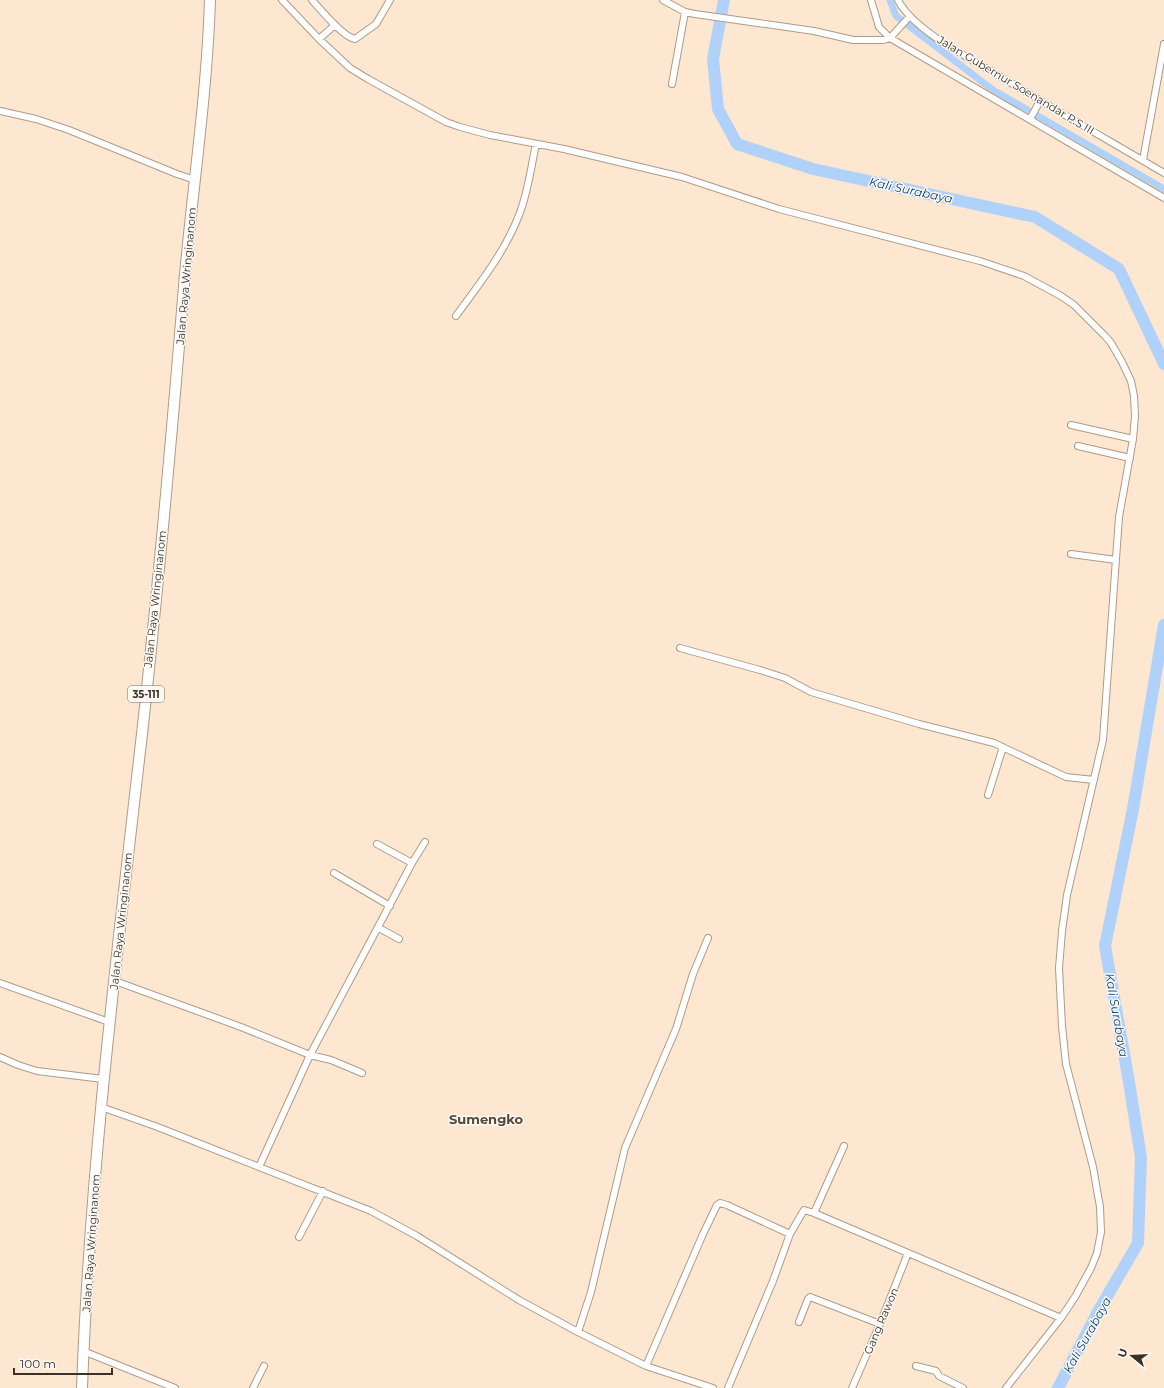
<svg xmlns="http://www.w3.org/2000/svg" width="1164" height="1388" font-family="Montserrat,sans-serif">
<rect width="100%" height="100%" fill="#fde7d0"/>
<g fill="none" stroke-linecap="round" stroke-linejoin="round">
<path stroke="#b0d2fa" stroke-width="7" d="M890 0 896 16 993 90 1164 189"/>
<path stroke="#b0d2fa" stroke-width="12" d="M724 0 713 59 718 109 737 144 813 169 1035 217 1119 269 1164 364
M1058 1388 1099 1310 1138 1243 1141 1158 1129 1082 1105 946 1133 809 1164 625"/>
<g stroke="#af9b85" stroke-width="8">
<path id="minor" d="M282 0 319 39 350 68 368 79 446 122 460 127 490 135 564 149 682 177 779 209 980 261 1024 276 1061 296 1074 305 1106 337 1111 343 1122 362 1131 381 1134 396 1135 416 1133 439 1119 517 1103 740 1067 895 1062 931 1059 968 1062 1026 1066 1064 1093 1167 1100 1207 1101 1232 1097 1253 1091 1268 1075 1297 1061 1318 1006 1388
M312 0C321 10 343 37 355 39L376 24 390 0
M663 0 685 12 695 14 814 31 853 40H883L890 38 910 16
M871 0 879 27 890 38 1164 198
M898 0C913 30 968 57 996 74 1052 108 1108 140 1164 173
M319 39 335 25
M672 84 685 12
M0 111 36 119 69 130 177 174 195 180
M1030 119 1040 101
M1143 160 1164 44
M456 316C479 284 505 252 519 215 528 193 531 167 536 144
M1071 425 1133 439
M1078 446 1130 458
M1071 554 1116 560
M680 648 760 670 785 678 811 692 919 724 994 743 1066 777 1094 780
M988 795 1003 747
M377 844 412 863
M334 873 390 906
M379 928 399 939
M115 981 241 1027 310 1055 412 863 425 842
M0 983 109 1022
M0 1057 18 1065 37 1071 103 1079
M101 1107 155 1126 371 1211 417 1236 519 1300 578 1332 646 1366 713 1388
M259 1167 310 1055 331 1060 362 1073
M814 1213 844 1146
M299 1237 323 1191
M799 1322 808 1299 810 1297 880 1324
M578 1332 591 1292 625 1148 676 1029 693 974 708 938
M83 1351 175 1388
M646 1366 703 1234 717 1205 720 1203 727 1205 790 1234
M916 1366 936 1371 939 1376 963 1388
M253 1388 264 1366
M728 1388 773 1281 790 1234 804 1210 814 1213 1061 1318
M852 1388 880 1324 908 1253"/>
</g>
<g stroke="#af9b85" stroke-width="12">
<path id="primary" d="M82 1388C90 1166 118 946 143 725 159 579 172 432 184 286 192 191 207 96 210 0"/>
</g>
<use href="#minor" stroke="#fff" stroke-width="6"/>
<use href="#primary" stroke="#fff" stroke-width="10"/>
</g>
<g text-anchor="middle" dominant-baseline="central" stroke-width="3" stroke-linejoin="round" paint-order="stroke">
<rect fill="#fcf8f3" stroke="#746d66" stroke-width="1" x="128" y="686" width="36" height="16" rx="3"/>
<g font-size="10" font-weight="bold" fill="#3a3229">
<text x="146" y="694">35-111</text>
</g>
<g font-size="11" fill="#3a3229" stroke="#fcf8f3">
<text transform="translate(1016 85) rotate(31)">Jalan Gubernur Soenandar P.S III</text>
<text transform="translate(186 276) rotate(-85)">Jalan Raya Wringinanom</text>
<text transform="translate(155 599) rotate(-84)">Jalan Raya Wringinanom</text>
<text transform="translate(121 921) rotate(-84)">Jalan Raya Wringinanom</text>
<text transform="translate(91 1243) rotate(-86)">Jalan Raya Wringinanom</text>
<text transform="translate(881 1321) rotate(-67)">Gang Rawon</text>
</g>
<g font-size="12" font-style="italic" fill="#06447e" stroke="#fcf8f3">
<text transform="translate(911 190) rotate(12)">Kali Surabaya</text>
<text transform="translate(1117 1015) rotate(80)">Kali Surabaya</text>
<text transform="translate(1087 1335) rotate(-61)">Kali Surabaya</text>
</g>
<g font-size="13" font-weight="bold" fill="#594734" stroke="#fcf8f3">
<text x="486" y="1119">Sumengko</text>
</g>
</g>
<g transform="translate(1132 1356) rotate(288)" stroke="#fcf8f3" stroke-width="3" paint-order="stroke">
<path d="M0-3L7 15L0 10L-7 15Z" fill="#3a3229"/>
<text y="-6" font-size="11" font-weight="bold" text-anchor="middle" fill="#3a3229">U</text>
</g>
<path d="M14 1368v6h98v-6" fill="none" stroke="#3a3229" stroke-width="2"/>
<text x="20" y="1368" font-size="12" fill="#3a3229" stroke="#fcf8f3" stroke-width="3" paint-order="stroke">100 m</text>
</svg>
